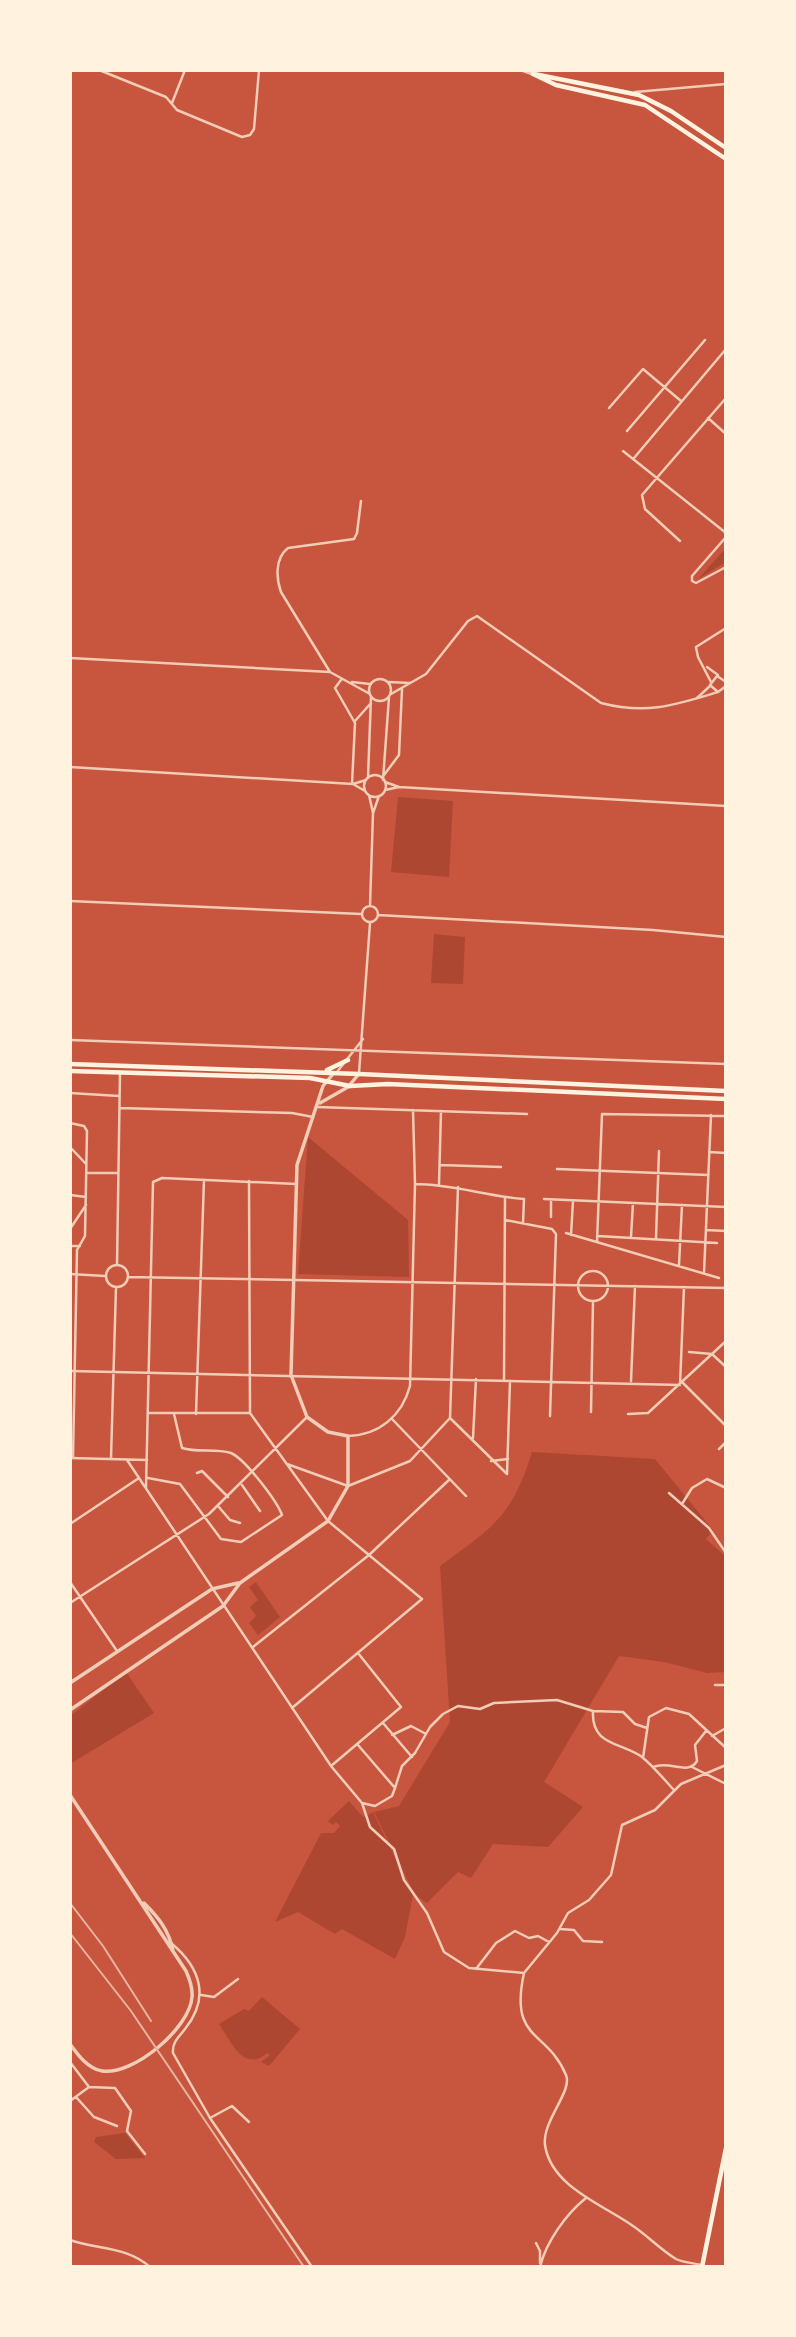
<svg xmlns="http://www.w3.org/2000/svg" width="796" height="2337" font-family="Mulish,sans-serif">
<rect width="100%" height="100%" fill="#c8553d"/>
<path fill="#ae4732" d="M726 548V562L698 579Z
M398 797 453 801 449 877 391 872Z
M434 934 465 937 463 984 431 983Z
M308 1137 408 1220 409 1277 298 1274Z
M532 1452 655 1459 713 1530 706 1539 726 1557V1672L707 1673 664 1662 619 1656 544 1782 583 1807 548 1847 493 1844 471 1878 458 1872 427 1903 415 1895 374 1812 399 1806 450 1722 440 1566C493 1527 512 1517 532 1452Z
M256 1582 280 1617 258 1635 249 1623 256 1616 250 1607 258 1600 249 1587Z
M126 1672 154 1713 70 1764V1716Z
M349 1801 363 1817 373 1812 413 1895 405 1937 395 1959 342 1929 335 1934 298 1912 275 1922 321 1833H334L340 1826 336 1822 333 1825 328 1821Z
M262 1997 300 2029 269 2066 261 2062 270 2055 267 2053C243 2074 230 2039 219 2024L244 2009 249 2011Z
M125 2133 145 2158 116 2159 94 2142 96 2137Z"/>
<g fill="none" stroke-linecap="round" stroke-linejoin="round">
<path stroke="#f1ccb7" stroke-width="2.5" d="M99 70 166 97 177 110 242 137 250 135 254 129 259 70
M635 92 726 84
M172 103 185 70
M609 408 643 369 681 401
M708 418 726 434
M627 431 705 340
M623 451 726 533
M634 458 726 349
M726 537 692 576V581L696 583 726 567
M680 541 645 509 642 495 726 398
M70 658 330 672 370 694
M707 667 718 675
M330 672 281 592C276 578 275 558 288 548L354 539 357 533 361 501
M369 690a11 11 0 1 1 22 0a11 11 0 1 1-22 0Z
M341 680 335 688 355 723 352 784
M352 682 370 684
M389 682 410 683
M711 682 698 657 696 647 726 628
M726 682 717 676 710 685 718 692 726 686
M391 694 426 674 468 621 477 616 601 703C647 715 675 705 718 692
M697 698 710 686
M355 721 371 703
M70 767 353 784 366 780
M384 775 399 755 402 689
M364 786a11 11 0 1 1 22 0a11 11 0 1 1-22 0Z
M368 778 371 696
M383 780 389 697
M385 782 399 787
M353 784 365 791
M385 790 399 787 726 806
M369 795 373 813 370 906
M373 813 379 796
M70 901 361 914
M362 914a8 8 0 1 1 16 0a8 8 0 1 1-16 0Z
M378 915 653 930 726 937
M70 1040 726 1064
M337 1072 363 1039
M359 1073 370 923
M70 1093 119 1096
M317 1107 527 1114
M120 1108 292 1113 313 1117
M70 1123 84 1126 87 1131 85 1236 77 1250 73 1458
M70 1147 86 1164
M709 1152 726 1153
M440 1165 501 1167
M557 1169 708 1175
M87 1173H118
M249 1181 250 1413 328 1521 422 1599 292 1708
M415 1184C452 1184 486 1196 524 1199L523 1223
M439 1184 441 1111
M70 1195 86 1197
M544 1199 726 1207
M551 1217V1200
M505 1220 552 1229 556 1234 550 1416
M70 1229 86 1205
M706 1230 726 1231
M566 1233 719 1278
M571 1235 573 1201
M598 1236 717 1243
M631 1237 633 1203
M656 1238 659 1151
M597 1242 602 1114 726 1116
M70 1246H80
M117 1265 120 1073
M679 1265 682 1205
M106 1276a11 11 0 1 1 22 0a11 11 0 1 1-22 0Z
M578 1286a15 15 0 1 1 30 0a15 15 0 1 1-30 0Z
M704 1273 711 1115
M70 1274 105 1276
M128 1277 726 1288
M689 1352 712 1354 726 1367
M70 1371 680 1385 684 1287
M504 1379 505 1198
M631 1381 635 1286
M683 1383 726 1426
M591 1412 593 1301
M149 1413H250
M196 1414 204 1180
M628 1414 648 1413 726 1341
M450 1418 507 1474 510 1381
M392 1419 466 1496
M348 1436C379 1435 402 1416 410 1386L415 1184 413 1110
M473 1438 476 1379
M719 1449 726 1442
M70 1458 147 1460
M111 1458 116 1287
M127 1460 331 1766 362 1803 375 1806 392 1796 395 1788 358 1745
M491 1461 508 1459
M287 1464 348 1486 410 1461 450 1418 458 1187
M197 1473 202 1471 228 1497
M148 1478 180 1484 221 1539 241 1542 282 1515C277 1501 245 1459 231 1453 215 1448 197 1453 182 1448L174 1414
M242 1485 260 1511
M146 1488 153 1182 162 1178 296 1184
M669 1493 709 1528 726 1553
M682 1504 692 1488 707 1479 726 1488
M218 1506 230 1520 240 1523
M70 1524 139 1478
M70 1582 117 1651
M70 1603 209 1514 307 1417
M253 1647 369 1555 450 1479
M715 1685H726
M593 1711C591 1746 621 1742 642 1757 653 1766 663 1778 673 1789
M383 1723 412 1757
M392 1735 411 1726 426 1734
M712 1736 726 1728
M643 1758 649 1717 666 1708 689 1714 726 1748
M331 1766 401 1707 358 1653
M653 1767C670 1760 688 1776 697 1761L695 1745 706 1731
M692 1767 726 1784
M395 1788 402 1766 415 1753 430 1727 443 1714 458 1706 480 1709 494 1703 557 1700 593 1711 623 1712 635 1724 647 1728
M362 1803 370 1827 394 1849 404 1880 427 1913 444 1952 469 1968 524 1973 557 1933 568 1913 589 1900 611 1875 622 1825 655 1810 681 1784 726 1765
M560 1929 574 1930 583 1941 602 1942
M171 1943C201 1968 210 1998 185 2029 179 2037 172 2042 173 2053L210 2118 312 2267
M476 1969 496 1943 515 1931 529 1938 538 1936 549 1942
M524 1973C509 2042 547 2029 566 2075 573 2091 542 2121 545 2145 551 2187 604 2205 633 2226 648 2236 661 2250 676 2259 684 2263 694 2263 702 2265
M201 1995 214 1997 238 1979
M70 2062 89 2087
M76 2097 94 2117 117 2126
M70 2101 89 2087 115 2088 131 2111 127 2131 145 2154
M210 2118 232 2106 249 2122
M70 2240C98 2250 126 2246 150 2267
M536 2243 540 2251V2263
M540 2267C546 2242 566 2214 586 2198"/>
<path stroke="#f1ccb7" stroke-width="3.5" d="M522 70 533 74
M320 1103 348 1087 358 1075
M70 1683 212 1589 238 1583
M70 1710 223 1606 240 1583 328 1521 348 1486V1436L328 1432 307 1417 291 1375 297 1165 323 1086 333 1074
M70 1795 186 1971C190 1980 193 1988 192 1997 190 2028 133 2076 102 2071 88 2069 78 2055 70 2044
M144 1903C158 1917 169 1930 173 1951"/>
<path stroke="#fff3e0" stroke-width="4.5" d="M533 74 556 85 645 105 726 159
M534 74 639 95 671 111 726 148
M70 1064 359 1074
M327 1070 348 1060
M70 1071 310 1078 350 1086"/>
<path stroke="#fff3e0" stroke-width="4.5" d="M359 1074 726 1091
M350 1086 388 1084 726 1099
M702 2267 726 2148"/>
<path stroke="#e9b49f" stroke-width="2" d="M70 1903 103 1946 151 2021
M70 1933 131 2011 304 2267"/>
</g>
<rect width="796" height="2337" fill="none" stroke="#fff3e0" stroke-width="144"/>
</svg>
